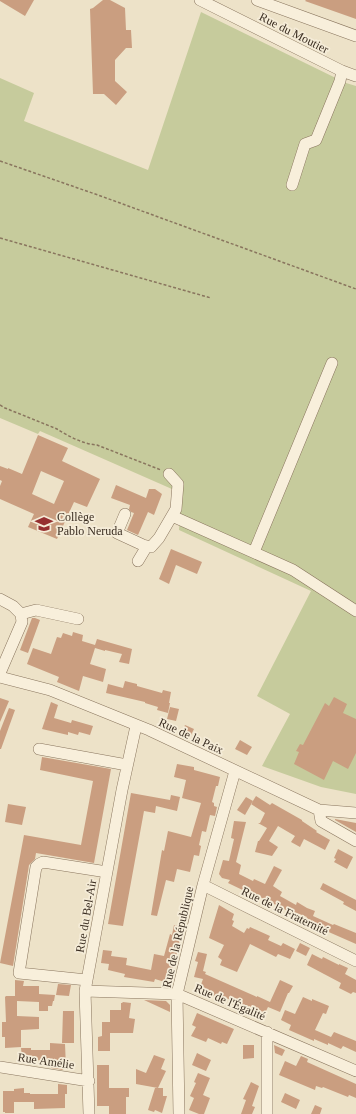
<svg xmlns="http://www.w3.org/2000/svg" width="356" height="1114" font-family="'Times New Roman',serif">
<rect width="100%" height="100%" fill="#ede2c8"/>
<path fill="#c6cb9c" d="M201 12 346 83 356 86V794L321 787 262 766 290 714 257 696 311 591 179 530 181 493 40 431 38 434 0 418V78L34 93 24 121 148 170Z"/>
<path fill="#ca9e80" fill-rule="evenodd" d="M0 0H34L25 16 0 1Z
M103 0H110L125 8 126 30H131L132 48H126L115 60V81L127 92 116 105 104 94H93L90 9 93 8Z
M306 0H356V19L305 1Z
M38 435 68 448 62 461 100 479 87 507 74 502 57 539 28 527 34 514 0 499V486L2 481 0 480V466L8 469V468L22 474ZM41 471 64 481 54 504 32 494Z
M116 485 146 498 149 489H155L162 494 154 515 148 512 138 535 127 530 134 513 131 512 129 509 130 505 111 498Z
M171 549 202 562 197 574 176 565 169 584 159 579Z
M32 618H35L40 620 28 653 20 650Z
M73 632 83 635 82 641 95 645 97 639 132 649 129 664 119 662 122 654 105 650V651L95 648 90 664 106 669 103 682 83 676 79 691 57 682 59 677 27 664 33 648 51 654 57 637 61 638 63 633 72 636Z
M125 681 137 684V686L162 693 163 690 171 692 169 703H170L168 713 157 710 158 707 145 703V702L106 693 108 684 123 688Z
M334 697 347 704 343 713 356 719V753L348 769 333 761 324 780 294 764 299 752 296 751 300 744 303 745 325 703 329 706Z
M0 698 9 701 0 722Z
M51 702 58 705 54 718 71 723 72 720 93 726 90 735 79 732 78 735 68 732V735L42 729Z
M170 707 179 709 176 721 167 719Z
M9 708 15 710 1 749H0V731Z
M185 725 194 729 190 737 181 733Z
M240 740 252 747 247 755 235 749Z
M42 757 111 769 94 863 36 853 35 859 29 865 13 966 0 963 24 835 81 845 93 781 40 770Z
M177 764 194 767V770L220 777 218 786H216L212 802 214 803V806L217 807 215 816 210 815 206 832 202 831 199 845 201 846 199 856 194 855 190 872 177 869 174 882 166 880 157 916 151 915 162 850 164 851 168 831 191 837 201 803 182 798 186 780 174 777Z
M131 793 170 800 171 795 180 797 177 811 156 806 155 813 144 811 123 926 108 924Z
M256 796 270 805 272 803 302 820V821L317 831 316 832 330 840 325 850 304 839 300 847 291 842 295 836 278 826 269 841 278 847 272 856 255 852 258 841H259L267 828 258 823H260L265 813 251 804Z
M246 797 253 801 245 815 237 810Z
M8 804 26 807 22 825 5 822Z
M335 819 356 823V832L335 820Z
M234 821 246 822 236 862 241 865 239 874 253 881 254 879 265 884 274 866 282 870 273 886 282 892 280 896 296 905 297 902 307 908 315 911 313 916 333 925 334 924 356 933V944L315 926 314 928 304 923 307 917 292 911V913L254 894 253 895 228 883 230 880 222 878 219 874 223 860 229 861 234 839 231 838Z
M338 849 353 857 347 869 334 862 336 859 334 858Z
M323 883 356 900V911L343 904 344 902 320 889Z
M219 905 234 914 232 920 234 921 232 926 244 933 247 928 249 929 250 927 270 936 268 940 281 946 283 943 295 949 290 959 278 954 276 957 250 944 237 972 220 965 222 960 218 957 224 945 209 938Z
M174 925 183 927 177 953 168 983 155 979 154 982 124 977 125 974 108 970 109 964 101 963 103 950 112 951 111 956 127 958 126 965 151 970 154 954 164 956 170 934 172 935Z
M300 943 310 948 306 956 296 951Z
M198 952 207 954 203 971 206 972 205 974 257 997V996L270 1002 280 980 293 986 289 993H288L280 1012 268 1007 265 1013 249 1006 244 1015H243V1005L226 998 224 997 223 1000 199 990 203 979 194 977 198 962 195 961Z
M312 954 322 959 323 957 339 965V964L348 968 345 974 356 980V993L353 992 351 994 339 988 341 983 307 965Z
M15 980 24 981 23 986H39V994L55 995 54 1001H53L52 1006H48V1011H39V1002L17 1001V1016L39 1017V1029L21 1030V1047L5 1048V1037H2V1022H6L5 997 6 996H15Z
M58 984 71 985 69 996 56 995Z
M303 997 312 1001V999L329 1006 326 1014 323 1013 315 1030 331 1037 334 1032 356 1041V1052L343 1046 341 1049 328 1043V1045L314 1039V1041L289 1030 291 1025 281 1020 285 1010 295 1014Z
M144 1000 166 1001 170 1005V1012Z
M123 1002 131 1003 129 1018 135 1019 133 1033H110V1051H98V1037L102 1036V1022H110V1010H121V1003H122Z
M63 1011H74V1043H62Z
M197 1013 234 1029 227 1044 222 1042 221 1044 208 1038 206 1042 191 1036 196 1027 192 1025Z
M50 1043 65 1044 66 1067H62L63 1070 51 1068 50 1061 22 1059 21 1048H31V1050H50Z
M243 1045H254V1058L243 1059Z
M274 1045 285 1050 282 1056 275 1053Z
M197 1053 211 1060 206 1071 192 1065Z
M154 1055 165 1059 161 1069 166 1071 158 1088 136 1084V1069L146 1073Z
M301 1056 308 1059 307 1062 356 1084V1098L349 1095 348 1097 323 1087 322 1088 316 1086 315 1090 279 1075 285 1061 296 1066Z
M97 1065H109V1088H129V1097H126V1114H109V1106H97Z
M198 1073 210 1078 203 1095 210 1098 204 1114H199L189 1110 194 1098 190 1096 196 1083 194 1082Z
M251 1082 259 1086 252 1106 255 1107 252 1114H241L246 1100 243 1099Z
M58 1084 67 1085V1094H65V1108L34 1109V1102H14V1113H5V1112H3V1091H14V1089L24 1088V1093H30V1094H58Z
M155 1088H163V1096H167L162 1113 155 1110 154 1112 148 1110Z
M285 1093 300 1100 296 1109 281 1102Z
M315 1105 322 1108 320 1114H311Z"/>
<g fill="none" stroke-linecap="round" stroke-linejoin="round">
<g stroke="#89755e" stroke-width="12">
<path id="minor" d="M200 0 342 71 356 76
M257 0 356 36
M292 185 305 144 316 140 340 81 342 71
M125 514 117 533 143 545 151 547 159 538 176 509 178 484 169 474
M172 516 293 570 356 611
M254 552 332 363
M138 561 147 546
M0 599 13 606 21 614 22 622 0 673
M21 614 36 610 78 619
M0 677 50 690 149 730 319 810 356 813
M39 749 127 765
M319 810 321 821 356 841
M203 885 356 961
M87 980 19 973 36 867 39 864 43 862 107 872
M85 991 177 994 356 1071
M267 1032V1114
M0 1067 89 1081
M89 1114 85 991 122 790 136 726
M179 1114 177 994 203 885 235 771"/>
</g>
<path stroke="#89755e" stroke-width="1.5" stroke-dasharray="3 2" stroke-linecap="butt" d="M0 161 98 195 356 289
M0 238 211 298
M0 405 5 408 57 429C68 436 83 444 97 445L161 470"/>
<use href="#minor" stroke="#f8efdb" stroke-width="11"/>
</g>
<defs>
<g id="school-bare" transform="scale(1.38)"><path d="M0-5L7-2L0 1L-7-2ZM-4 1L0 2.5L4 1V4Q0 6-4 4Z" fill="#962f30" stroke="#f5ecd8" stroke-width="2.5" paint-order="stroke"/></g>
</defs>
<g fill-rule="evenodd">
<use href="#school-bare" x="44" y="524"/>
</g>
<g text-anchor="middle" dominant-baseline="central" stroke-width="3.5" stroke-linejoin="round" paint-order="stroke">
<g font-size="12" fill="#3a2d21" stroke="#f5ecd8">
<text transform="translate(294 33) rotate(27)">Rue du Moutier</text>
<text transform="translate(191 736) rotate(25)">Rue de la Paix</text>
<text transform="translate(285 911) rotate(26)">Rue de la Fraternité</text>
<text transform="translate(86 916) rotate(-80)">Rue du Bel-Air</text>
<text transform="translate(178 937) rotate(-77)">Rue de la République</text>
<text transform="translate(230 1002) rotate(23)">Rue de l'Égalité</text>
<text transform="translate(46 1061) rotate(8)">Rue Amélie</text>
</g>
<g font-size="12" fill="#3a2d21" stroke="#f5ecd8" text-anchor="start">
<text x="57" y="517">Collège<tspan x="57" dy="14">Pablo Neruda</tspan></text>
</g>
</g>
</svg>
